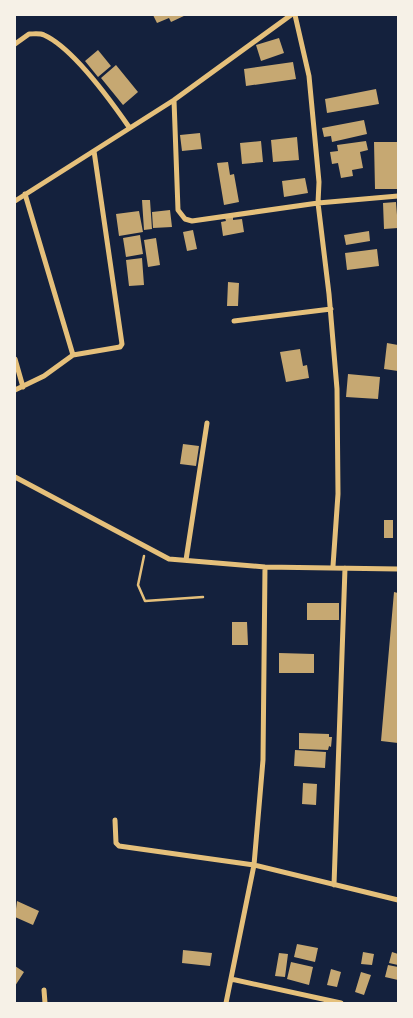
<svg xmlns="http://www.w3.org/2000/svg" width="413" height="1018" font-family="Rubik,sans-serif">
<rect width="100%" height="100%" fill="#14213d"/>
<path fill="#c6a872" d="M153 15H186L171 22 169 18 157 23Z
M279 38 284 53 261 61 256 45Z
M98 50 111 66 98 77 85 61Z
M293 62 296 79 246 86 244 69Z
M116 65 138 92 123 105 101 78Z
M376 89 379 104 327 113 325 99Z
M364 120 367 134 332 142 331 136 324 137 322 128Z
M200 133 202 149 182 151 180 135Z
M297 137 299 160 273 162 271 140Z
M261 141 263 162 242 164 240 143Z
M366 141 368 150 360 152 363 168 352 170 353 176 341 178 338 163 332 164 330 152 338 151 337 145Z
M374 142H398V189H375Z
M228 162 230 175 234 174 239 202 224 205 217 163Z
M305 178 308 193 284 197 282 181Z
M142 200H150L152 229 144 230Z
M396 202 398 228 384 229 383 203Z
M170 210 172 227 153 228 152 212Z
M139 211 143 232 119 236 116 214Z
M233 216V220L242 219 244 232 223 236 221 222 226 221 225 218Z
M193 230 197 249 187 251 183 232Z
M369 231 370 241 346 245 344 235Z
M140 235 143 254 126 257 123 238Z
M156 238 160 265 148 267 144 240Z
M377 249 379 266 347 270 345 253Z
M142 258 144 285 129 286 126 260Z
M228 282 239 283 238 306H227Z
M387 343 398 345V371L384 369Z
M300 349 303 366 307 365 309 378 286 382 280 352Z
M348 374 380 377 378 399 346 397Z
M183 444 199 446 196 466 180 464Z
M384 520H393V538H384Z
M394 592 398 593V743L381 741Z
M307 603H339V620H307Z
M232 622H247L248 645H232Z
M279 653 314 654V673H279Z
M299 733 329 734V737H332L331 747 329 746 328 750 299 749Z
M295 750 326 752 325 768 294 766Z
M303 783 317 784 316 805 302 804Z
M17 901 39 911 33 925 15 917Z
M297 944 318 948 315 962 294 957Z
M183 950 212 953 210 966 182 963Z
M363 952 374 954 372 965 361 964Z
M392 952 398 954V965L389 963Z
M279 953 288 954 285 977 275 976Z
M291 962 313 967 309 985 287 979Z
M388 965 398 967V980L385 977Z
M15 966 24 972 15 986Z
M331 969 341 972 337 987 327 985Z
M361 972 371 975 364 995 355 992Z"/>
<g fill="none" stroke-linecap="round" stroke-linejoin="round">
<path stroke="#e5c07b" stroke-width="2.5" d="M144 556 138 585 145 601 203 597"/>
<path stroke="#e5c07b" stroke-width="5" d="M295 15 309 76 319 182 318 203 329 294 337 389 338 494 333 566
M15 44 29 34C34 34 40 33 44 35 73 48 111 101 129 127
M174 100 178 210 185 219 192 221 318 203 398 196
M25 194 73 355
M15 201 174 100 291 15
M234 321 331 309
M15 359 23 387
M15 390 44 376 73 355 120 347 122 344 94 151
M15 477 169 559 265 567 398 569
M186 560 207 423
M115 820 116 843 119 846 254 865 398 900
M334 885 345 568
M231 979 341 1003
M44 990 45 1003
M226 1003 254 865 263 760 265 567"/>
</g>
<rect width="413" height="1018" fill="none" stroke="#f6f1e7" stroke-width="32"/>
</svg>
